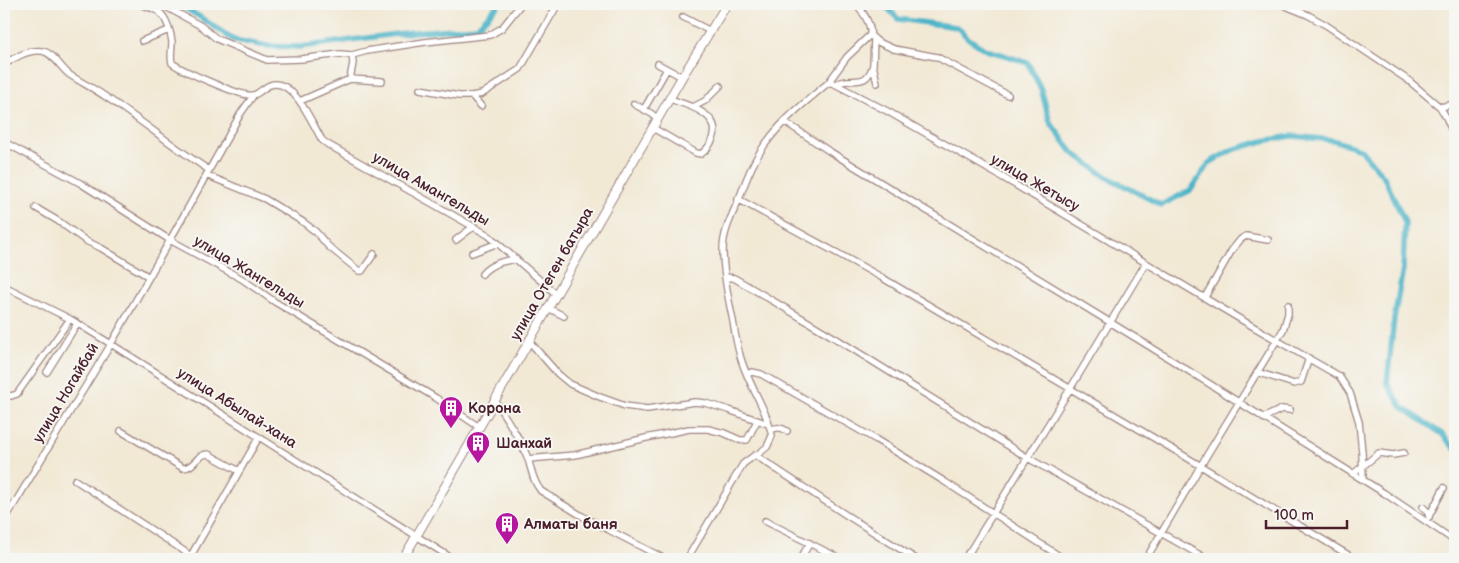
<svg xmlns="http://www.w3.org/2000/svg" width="1459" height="563" font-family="'Balsamiq Sans',sans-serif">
<rect width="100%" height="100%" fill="#f6f6f2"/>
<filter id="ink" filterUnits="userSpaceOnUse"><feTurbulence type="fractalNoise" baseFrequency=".02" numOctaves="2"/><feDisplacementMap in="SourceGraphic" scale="10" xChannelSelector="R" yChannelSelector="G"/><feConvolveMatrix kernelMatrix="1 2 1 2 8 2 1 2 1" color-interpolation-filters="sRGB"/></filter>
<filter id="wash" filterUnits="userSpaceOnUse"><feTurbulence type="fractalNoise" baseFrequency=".0096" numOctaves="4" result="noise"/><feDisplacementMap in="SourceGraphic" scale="20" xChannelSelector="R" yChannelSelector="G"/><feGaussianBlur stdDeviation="1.12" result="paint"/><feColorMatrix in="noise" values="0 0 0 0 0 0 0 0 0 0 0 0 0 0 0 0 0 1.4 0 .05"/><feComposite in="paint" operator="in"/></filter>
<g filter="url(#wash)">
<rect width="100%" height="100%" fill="#f2e9d5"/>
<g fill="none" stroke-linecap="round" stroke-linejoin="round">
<path stroke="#4bb4c8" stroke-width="5.5" d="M178 4 200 17 234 40 267 46 300 47 404 33 477 27 499 4
M884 4 898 19 957 27 969 39 986 50 1004 55 1028 63 1041 89 1050 122 1072 152 1105 176 1161 205 1191 190 1209 163 1232 150 1263 141 1292 136 1333 140 1360 149 1384 177 1405 222 1403 269 1394 319 1387 383 1402 407 1442 434 1455 449"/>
</g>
</g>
<g filter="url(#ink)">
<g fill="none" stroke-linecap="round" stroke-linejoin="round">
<g stroke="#9e8480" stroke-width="8">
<path id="street" d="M140 4C146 6 154 8 159 12 167 18 171 33 172 42 172 49 170 56 172 63 181 70 243 98 253 95 259 94 264 87 270 85 293 76 313 125 322 140L327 144 488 235 556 294
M161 4 201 26 217 39 267 60 301 59 340 54 352 55 367 51 425 42 490 35 502 28 521 4
M856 4C863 11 872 26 870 35
M1281 4 1308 15 1326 25 1408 80 1440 107 1446 117 1455 138
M683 17 710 31
M870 35 878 42 894 49 937 57 1008 95
M874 39 873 65 877 83
M142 41 169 30
M658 64 682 77
M4 65C13 58 29 49 42 51 53 52 61 69 70 75 82 83 95 89 106 97 141 120 173 147 209 170
M350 79 353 63 352 55
M828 83 847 57 870 35
M836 84C851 75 866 90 873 65
M420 89 459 96H472L482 94 520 69 558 4
M472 96 481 106
M300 101 350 79 382 81
M634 104 652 114 658 119
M693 107 705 101 720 86
M1440 107 1455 104
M644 109 667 69
M785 122 829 151 1149 346 1384 493 1455 541
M653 128 696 153 701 154C707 150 710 145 713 139 723 114 687 105 670 99
M4 142 80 183 170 240 242 279 275 302 436 398 479 427
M206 175 265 199 303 222 316 232 328 246 359 271H362L374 254
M738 199 881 277 1181 454 1355 559
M36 208 58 221 86 241 101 248 149 277
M456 240 469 230 475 227
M472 253 498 243
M482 274C490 264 503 261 516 259
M725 277 734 278 758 292 835 338 1028 458 1207 559
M4 286 70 319 111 344 453 559
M1205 297 1232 250 1241 239 1246 236 1268 240
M548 308 564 316
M529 341 558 374 570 384 600 397 625 406 647 409 695 402 705 403 729 410 768 424
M47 372 77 324
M1257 372 1294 384 1301 382 1309 358
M747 374 752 372 761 374 875 439 942 480 1064 559
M4 394 11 396 17 394 70 319
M495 401C507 420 521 439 528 459 532 471 533 482 541 491L582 516 665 559
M1263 418 1282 409 1290 410
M771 430C777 427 781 427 787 431
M121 431 183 468C195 468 196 454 208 454L239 471
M757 455 767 447 772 436C767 409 749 386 741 359 737 346 735 334 733 321 728 298 723 273 723 250 723 232 732 215 739 199 747 177 755 156 770 138 786 117 808 100 828 83H833L887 111 1002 177 1240 319 1339 376 1350 393 1359 422 1362 452 1363 480
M528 459 575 455 646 438 689 429H708L724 433 740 440H747L757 421
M1353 474 1379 453 1393 455 1404 453
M75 480 184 551 193 559
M1423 507 1427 511 1429 517
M1429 516 1444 488
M4 521 111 344 170 240 241 113 253 96
M765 521 841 559
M968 553 979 559
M189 559 259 437
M687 559 743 464 755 455 843 513 916 559
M800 559 810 543
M965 559 1070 389 1146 263
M1146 559 1207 455 1283 330 1288 314V305"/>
</g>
<g stroke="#9e8480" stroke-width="10">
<path id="secondary" d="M403 559 682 77 727 4"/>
</g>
<use href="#street" stroke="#fff" stroke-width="5.5"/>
<use href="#secondary" stroke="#fff" stroke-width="8"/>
</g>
</g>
<defs>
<g id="building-pin" transform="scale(1.25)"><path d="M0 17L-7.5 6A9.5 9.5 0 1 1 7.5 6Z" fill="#b5179e" stroke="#f6f6f2"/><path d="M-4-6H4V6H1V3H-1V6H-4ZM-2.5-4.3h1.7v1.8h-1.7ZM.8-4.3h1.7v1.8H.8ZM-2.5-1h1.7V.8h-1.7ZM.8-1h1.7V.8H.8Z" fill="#fff"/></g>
</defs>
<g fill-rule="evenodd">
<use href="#building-pin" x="451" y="408"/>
<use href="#building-pin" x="478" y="443"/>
<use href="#building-pin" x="507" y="524"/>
</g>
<g text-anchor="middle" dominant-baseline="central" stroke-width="4" stroke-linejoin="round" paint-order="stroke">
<g font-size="15" fill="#4a1f2b" stroke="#f6f6f2">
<text transform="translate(1035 183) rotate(30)">улица Жетысу</text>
<text transform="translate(431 189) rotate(30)">улица Амангельды</text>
<text transform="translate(249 272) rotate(31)">улица Жангельды</text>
<text transform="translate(552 274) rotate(-60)">улица Отеген батыра</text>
<text transform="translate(66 393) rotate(-59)">улица Ногайбай</text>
<text transform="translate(237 408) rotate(32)">улица Абылай-хана</text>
</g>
<g font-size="15" font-weight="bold" fill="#4a1f2b" stroke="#f6f6f2" text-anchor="start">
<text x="468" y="408">Корона</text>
<text x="496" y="443">Шанхай</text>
<text x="524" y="524">Алматы баня</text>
</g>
</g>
<rect width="1459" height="563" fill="none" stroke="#f6f6f2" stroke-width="20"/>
<path d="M1266 520v8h81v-8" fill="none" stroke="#4a1f2b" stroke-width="2.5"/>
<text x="1274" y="520" font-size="15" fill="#4a1f2b" stroke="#f6f6f2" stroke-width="4" paint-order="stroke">100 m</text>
</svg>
